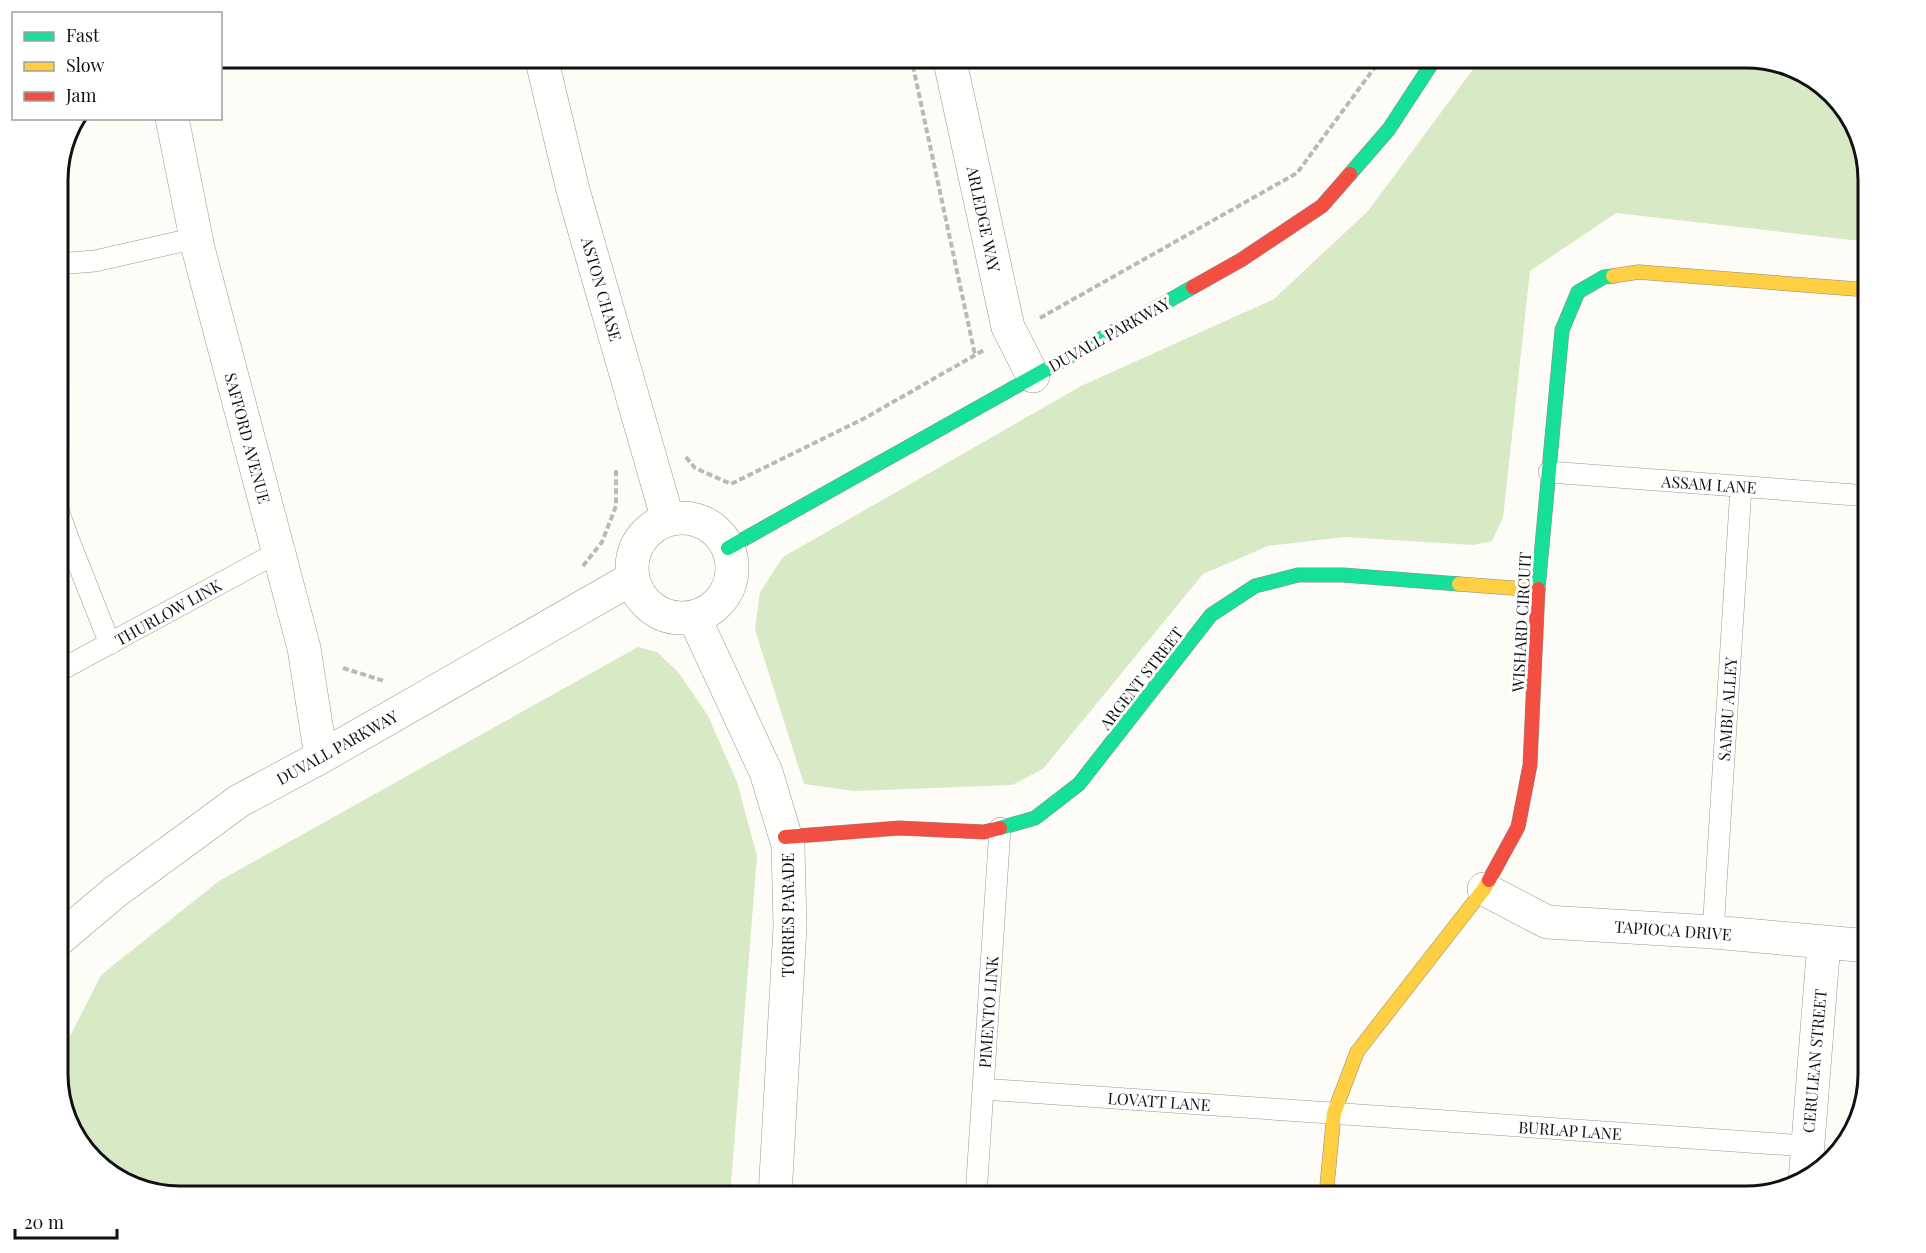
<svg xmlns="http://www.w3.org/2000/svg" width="1926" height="1253" font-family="'Playfair Display',serif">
<rect width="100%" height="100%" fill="#fdfcf7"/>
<path fill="#d8eac5" d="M1482 57H1747L1814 77 1853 118 1869 179V242L1616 213 1530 271 1503 518 1492 541 1473 545 1344 537 1268 546 1203 574 1043 769 1012 785 854 791 804 784 755 630 760 592 783 557 1081 386 1274 299 1368 211Z
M638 647 657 652 679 673 708 716 737 782 757 856 730 1196H179L112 1176 73 1135 57 1081V1062L101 975 219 881Z"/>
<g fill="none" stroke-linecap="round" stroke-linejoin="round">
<g stroke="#979795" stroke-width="22">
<path id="lane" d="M57 264 95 261 196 238
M1549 472 1869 496
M57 507 68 538 110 644
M57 672 278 552
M1713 932 1741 487
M983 1089 1807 1146
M976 1196 1000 828"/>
</g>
<g stroke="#979795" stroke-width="34">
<path id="street" d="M541 57 573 190 668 520
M949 57 1008 327 1033 376
M172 118 198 248 304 648 321 757
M632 568a50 50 0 1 1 100 0a50 50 0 1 1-100 0Z
M694 617 766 772 788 845 790 927 775 1196
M1484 889 1547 922 1713 932 1869 946
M57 941 115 892 239 801 321 757 633 578
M1805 1181 1824 942"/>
</g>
<g stroke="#8e8d8b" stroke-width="15">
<path id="fast" d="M1350 174 1389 129 1436 57
M728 548 1193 287
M1538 589 1562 330 1578 292 1604 277 1613 276
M1000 828 1035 818 1079 784 1211 615 1255 586 1298 575H1343L1459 584"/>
</g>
<g stroke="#8e8d8b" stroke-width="15">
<path id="slow" d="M1613 276 1638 272 1869 290
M1459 584 1538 590
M1326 1196 1334 1113 1357 1052 1484 889 1489 880"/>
</g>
<g stroke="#8e8d8b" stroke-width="15">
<path id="jam" d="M1193 287 1241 260 1322 206 1350 174
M785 837 899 828 984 832 1000 828
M1489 880 1518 827 1530 765 1538 589"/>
</g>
<path stroke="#b9b9b8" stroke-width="4" stroke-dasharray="6 3" stroke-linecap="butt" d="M911 57 975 355
M1040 318 1297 173 1375 67 1379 57
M686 457 695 468 731 484 865 418 984 350
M583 566 602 542 616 506V469
M343 668 384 681"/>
<use href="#lane" stroke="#fffffe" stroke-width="21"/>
<use href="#street" stroke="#fffffe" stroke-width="33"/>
<use href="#fast" stroke="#16e098" stroke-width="14"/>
<use href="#slow" stroke="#ffcf43" stroke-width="14"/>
<use href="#jam" stroke="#f24e42" stroke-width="14"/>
</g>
<g text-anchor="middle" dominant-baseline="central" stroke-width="6" stroke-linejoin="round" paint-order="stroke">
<g font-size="16" fill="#111" stroke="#fff">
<text transform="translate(984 219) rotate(78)">ARLEDGE WAY</text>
<text transform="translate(602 289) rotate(74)">ASTON CHASE</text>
<text transform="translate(1109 334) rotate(-29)">DUVALL PARKWAY</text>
<text transform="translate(248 438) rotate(75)">SAFFORD AVENUE</text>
<text transform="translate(1709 484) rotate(4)">ASSAM LANE</text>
<text transform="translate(168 612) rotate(-29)">THURLOW LINK</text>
<text transform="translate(1521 622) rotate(-87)">WISHARD CIRCUIT</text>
<text transform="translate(1141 678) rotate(-52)">ARGENT STREET</text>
<text transform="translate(1727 709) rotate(-86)">SAMBU ALLEY</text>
<text transform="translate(337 747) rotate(-29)">DUVALL PARKWAY</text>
<text transform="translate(787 915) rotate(-90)">TORRES PARADE</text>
<text transform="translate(1673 930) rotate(4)">TAPIOCA DRIVE</text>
<text transform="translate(988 1012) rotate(-86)">PIMENTO LINK</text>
<text transform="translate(1814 1061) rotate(-85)">CERULEAN STREET</text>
<text transform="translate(1159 1101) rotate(4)">LOVATT LANE</text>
<text transform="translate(1570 1130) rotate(4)">BURLAP LANE</text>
</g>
</g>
<path d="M0 0H1926V1253H0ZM180 68H1746A112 112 0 0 1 1858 180V1074A112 112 0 0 1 1746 1186H180A112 112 0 0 1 68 1074V180A112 112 0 0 1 180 68Z" fill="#fff" fill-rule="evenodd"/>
<path fill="none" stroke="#111" stroke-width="3" d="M180 68H1746A112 112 0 0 1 1858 180V1074A112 112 0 0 1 1746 1186H180A112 112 0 0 1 68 1074V180A112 112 0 0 1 180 68Z"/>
<rect x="12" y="12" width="210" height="108" fill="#ffffff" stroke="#a0a0a0" stroke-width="1.5"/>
<rect x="24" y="32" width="30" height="9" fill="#16e098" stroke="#a0a0a0" stroke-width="1.5"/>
<text x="66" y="42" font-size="18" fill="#111111">Fast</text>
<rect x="24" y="62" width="30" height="9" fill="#ffcf43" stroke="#a0a0a0" stroke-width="1.5"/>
<text x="66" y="72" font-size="18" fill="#111111">Slow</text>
<rect x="24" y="92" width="30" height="9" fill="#f24e42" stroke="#a0a0a0" stroke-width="1.5"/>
<text x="66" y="102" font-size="18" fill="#111111">Jam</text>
<path d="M15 1229v9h102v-9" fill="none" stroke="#111111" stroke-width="3"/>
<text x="24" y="1229" font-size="18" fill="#111111" stroke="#ffffff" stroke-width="4.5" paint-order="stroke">20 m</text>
</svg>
